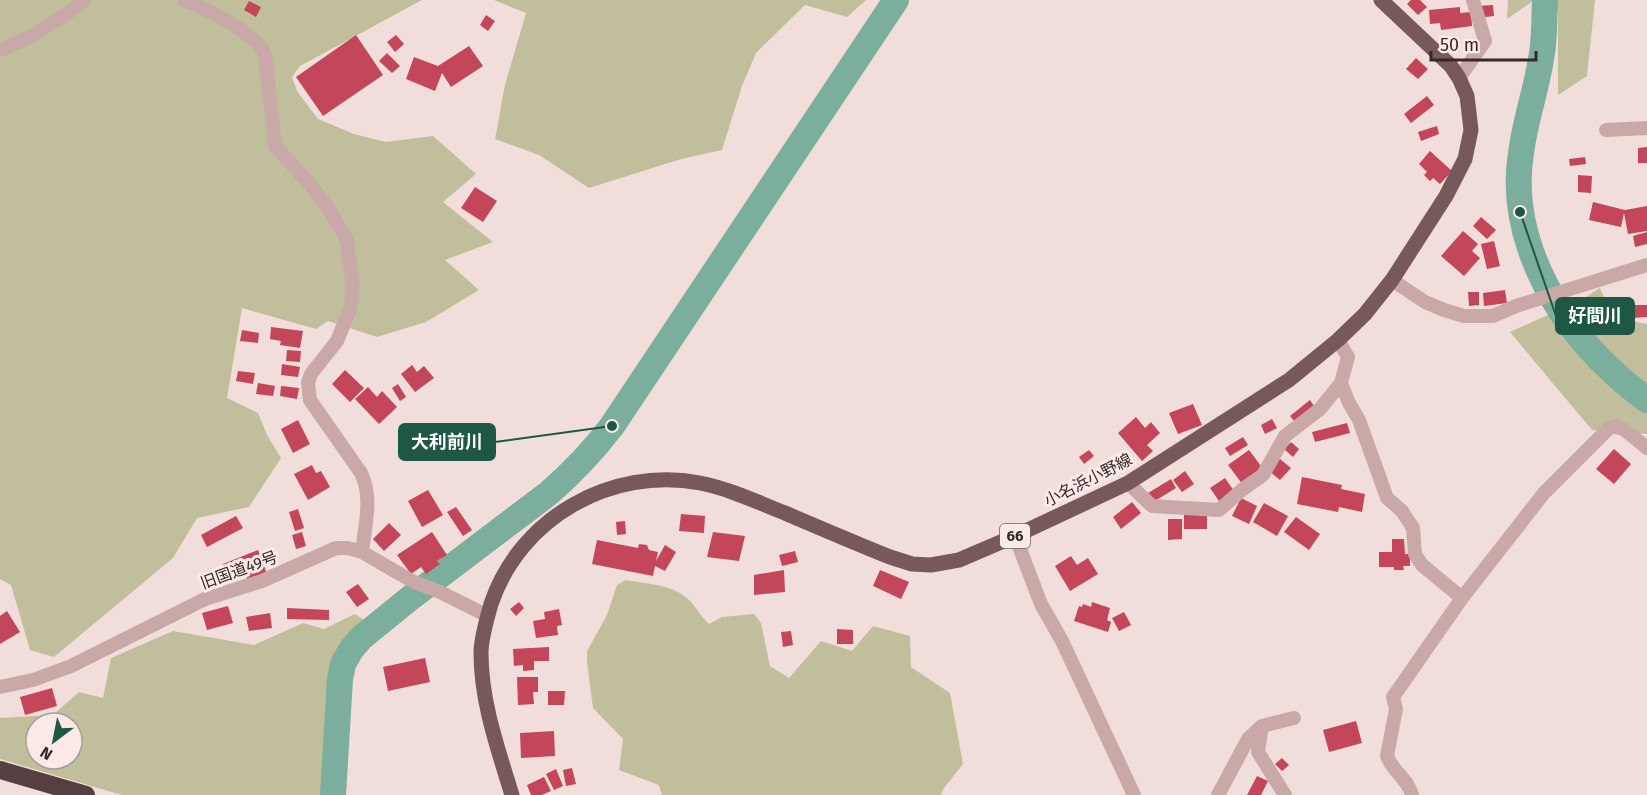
<svg xmlns="http://www.w3.org/2000/svg" width="1647" height="795" font-family="'Fira Sans','Noto Sans JP',sans-serif">
<rect width="100%" height="100%" fill="#f1dedb"/>
<path fill="#c0be9b" fill-rule="evenodd" d="M0 0H422L300 66 292 77 297 91 318 119 354 134 386 142 433 136 476 174 443 202 493 242 445 260 479 290 426 322 377 337 328 321 316 329 242 308 227 398 258 413 267 435 281 458 249 507 197 518 173 558 54 657 30 650 11 585 0 579Z
M494 0H866L847 17 805 5 756 53 742 86 722 150 681 159 589 188 539 155 495 139 505 85 526 13Z
M1508 0H1595L1587 76 1558 95V10L1533 1 1507 19Z
M1600 288C1609 311 1624 320 1647 324V434L1592 430 1510 332 1581 300Z
M626 580C647 584 670 584 687 598 695 605 700 616 709 624L722 617 754 614 761 623 770 666 789 678 821 641 852 651 873 626 910 636 911 667 950 693 963 764 944 788 941 795H662L659 785 619 770 623 739 593 708 587 662V651L607 615 617 585Z
M355 614 364 620C359 629 351 638 347 648 330 686 323 753 328 795H122L0 759V718L53 715 79 692 103 698 111 658 173 631 254 645 303 623 324 629ZM36 723H72V759H36Z"/>
<g fill="none" stroke-linecap="round" stroke-linejoin="round">
<path stroke="#7bae9c" stroke-width="26" d="M1545 0C1544 19 1545 40 1541 59 1536 91 1525 121 1521 153 1508 234 1553 317 1612 371 1623 382 1635 391 1647 400
M333 795 340 679 343 664 351 650 361 638 409 599 549 493C573 472 593 451 612 426L896 0"/>
</g>
<path fill="#c4465a" d="M1411 0H1420L1427 7 1418 15 1407 4Z
M249 1 261 7 256 17 244 10Z
M1493 5 1494 16 1477 18 1476 6Z
M1460 7V13L1471 12 1472 26 1441 30 1440 23 1430 24 1429 10Z
M486 15 495 21 488 31 480 25Z
M356 35 383 75 323 116 296 77Z
M396 35 404 44 395 52 387 42Z
M469 46 483 66 451 87 442 73 435 91 406 79 414 57 438 66Z
M387 53 400 66 392 73 379 61Z
M1416 58 1428 69 1418 79 1406 69Z
M1427 96 1434 105 1411 123 1404 114Z
M1437 126 1439 134 1421 141 1418 132Z
M1647 147V163H1638V148Z
M1430 151 1452 171 1440 184 1433 178 1430 181 1424 175 1427 172 1419 164Z
M1585 157 1586 164 1570 166 1569 159Z
M1578 175 1592 176 1591 193 1578 192Z
M475 187 497 201 483 222 461 208Z
M1593 202 1625 210 1647 206V231L1628 234 1624 213 1621 227 1589 220Z
M1481 217 1496 230 1487 239 1473 226Z
M1463 231 1478 244 1472 251 1480 258 1464 276 1441 256Z
M1647 232V244L1635 247 1633 236Z
M1494 241 1500 266 1487 269 1481 244Z
M1505 290 1507 303 1484 306 1483 293Z
M1468 292H1479V305L1469 306Z
M1632 305H1647V317L1632 318Z
M271 327 303 331 300 348 280 345 281 341 270 339Z
M242 330 259 333 258 343 240 341Z
M287 350 301 351 300 362 286 361Z
M282 364 300 367 298 377 281 375Z
M412 365 417 372 424 366 434 378 415 392 401 374Z
M345 370 364 388 350 402 332 384Z
M238 371 255 373 253 384 236 381Z
M258 383 275 386 273 396 256 394Z
M398 384 406 397 400 401 392 388Z
M281 386 299 388 297 399 280 396Z
M368 387 377 397 382 391 397 407 379 424 355 399Z
M1310 400 1314 406 1295 422 1290 416Z
M1193 404 1202 425 1178 434 1169 413Z
M1136 417 1145 428 1151 422 1160 433 1147 445 1153 451 1142 461 1118 433Z
M1272 419 1277 428 1265 434 1261 425Z
M298 420 310 444 293 453 281 429Z
M1347 423 1350 433 1315 442 1312 432Z
M1243 437 1248 445 1230 456 1225 448Z
M1291 442 1299 449 1293 457 1284 449Z
M1614 449 1631 464 1614 484 1596 469Z
M1089 450 1094 456 1084 464 1079 457Z
M1249 450 1264 470 1243 485 1228 465Z
M1280 459 1291 468 1280 480 1269 471Z
M312 465 316 473 321 471 330 487 308 500 294 474Z
M1185 471 1194 484 1182 492 1173 480Z
M1302 477 1342 485 1341 489 1365 494 1362 512 1339 507 1338 512 1297 504Z
M1225 478 1234 491 1219 501 1210 488Z
M1171 479 1176 488 1153 502 1148 493Z
M428 490 443 515 422 527 408 501Z
M1241 498 1257 506 1249 524 1232 516Z
M1132 502 1141 513 1121 529 1113 517Z
M1264 503 1288 516 1277 536 1253 522Z
M456 507 472 530 463 536 447 512Z
M298 509 304 528 295 531 289 512Z
M681 514 705 516 704 533 679 531Z
M1184 515H1207V529H1184Z
M236 516 243 528 207 547 201 535Z
M1296 517 1320 534 1309 550 1284 532Z
M1168 519H1182V539L1168 540Z
M625 521 626 534 617 535 616 522Z
M389 523 401 535 384 551 373 539Z
M302 532 306 546 296 549 292 535Z
M432 532 447 555 437 561 440 564 426 574 421 567 411 574 397 555Z
M713 532 745 536 739 561 707 557Z
M1392 539H1404L1405 554H1410V566H1403L1404 570H1394V567H1379V552H1392Z
M597 540 638 548 639 544 647 545 649 550 658 552 656 561 665 545 676 552 665 571 655 566 653 576 592 564Z
M258 550 267 574 248 582 246 575 230 582 223 564Z
M795 551 798 562 782 566 779 555Z
M1071 556 1077 565 1088 558 1098 574 1070 591 1055 566Z
M784 570 785 592 754 595V575Z
M880 570 909 582 901 599 873 586Z
M358 584 369 599 357 607 346 592Z
M519 602 524 608 516 616 510 609Z
M1092 602 1110 608 1107 620 1111 622 1108 632 1074 621 1079 606 1082 607 1083 604 1091 607Z
M228 606 233 623 207 630 202 613Z
M287 608 329 610V620L287 619Z
M559 609 562 625 557 626 558 635 536 638 533 621 545 619 544 612Z
M7 611 20 632 0 644V616Z
M1124 612 1131 625 1119 631 1112 618Z
M270 613 272 628 249 631 246 617Z
M837 629 853 630V644H837Z
M791 631 793 645 783 647 781 632Z
M549 647V661H534V670L523 671V665L514 666 513 649Z
M425 658 430 682 388 691 383 667Z
M517 677H538V692H533L534 704 518 705Z
M52 688 57 706 25 715 20 697Z
M548 691H565L564 705H548Z
M1356 721 1362 743 1329 752 1323 730Z
M554 731 555 756 521 758 520 733Z
M1282 758 1289 765 1282 771 1275 764Z
M572 768 576 784 566 786 563 770Z
M556 769 563 786 554 790 546 774Z
M1257 776 1268 781 1261 795H1247Z
M544 777 551 791 542 795H531L527 785Z"/>
<g fill="none" stroke-linecap="round" stroke-linejoin="round">
<path stroke="#c9a9a7" stroke-width="14" d="M184 0C207 9 254 32 265 54L275 146 307 181 327 206 347 240 353 288 350 309 337 341 311 374 308 383 310 400 361 473C373 498 365 525 362 552
M0 50 28 38 67 14 85 0
M1459 78 1485 41 1473 0
M1606 130 1647 128
M1392 280 1425 302 1444 310 1464 316H1493L1516 306 1647 265
M1338 340 1348 357 1341 383 1349 403 1359 420 1387 498 1402 511 1413 528 1415 554 1422 565 1462 598
M1128 483 1152 506 1219 510 1243 489 1263 475 1285 436 1320 409 1341 383
M1015 536 1041 604 1062 641 1134 795
M0 687 33 680 71 666 205 599 262 581 336 548H348L362 552 412 581 440 592 488 616
M1262 726 1258 752 1285 795
M1218 795 1248 739 1262 726 1294 718
M1412 795C1408 779 1392 771 1387 756L1396 709 1393 697 1462 598 1544 493 1608 429 1615 426 1625 430 1647 448"/>
<path stroke="#78595b" stroke-width="15" d="M512 795C498 749 481 702 481 653 481 637 487 619 491 604 520 518 611 466 700 483 730 489 757 502 785 513 820 528 855 543 890 557L912 564 931 565 959 560 1015 536 1128 483 1289 380 1338 340 1365 314 1392 280 1446 196 1465 159 1471 130 1467 96 1459 78 1451 66 1381 0"/>
<path stroke="#573f41" stroke-width="18" d="M0 770 86 795"/>
</g>
<g text-anchor="middle" dominant-baseline="central" stroke-width="6" stroke-linejoin="round" paint-order="stroke">
<rect fill="#f9eae8" stroke="#706262" stroke-width="1.5" x="1000" y="524" width="30" height="24" rx="4.5"/>
<g font-size="15" font-weight="bold" fill="#362829">
<text x="1015" y="536">66</text>
</g>
<g font-size="16" fill="#362829" stroke="#f9eae8">
<text transform="translate(1088 480) rotate(-27)">小名浜小野線</text>
<text transform="translate(239 570) rotate(-20)">旧国道49号</text>
</g>
</g>
<path fill="none" stroke="#1e5744" stroke-width="2" d="M1520 212L1556 316M612 426L495 442"/>
<g fill="#1e5744" stroke="#f9eae8" stroke-width="2">
<circle cx="1520" cy="212" r="6"/>
<circle cx="612" cy="426" r="6"/>
</g>
<g fill="#1e5744" stroke="#1e5744" stroke-width="2">
<rect x="1556" y="298" width="78" height="36" rx="6"/>
<rect x="399" y="424" width="96" height="36" rx="6"/>
</g>
<g font-size="18" text-anchor="middle" font-weight="bold" fill="#fff">
<text x="1595" y="322">好間川</text>
<text x="447" y="448">大利前川</text>
</g>
<g transform="translate(54 741) rotate(212)"><circle r="28" fill="#f9eae8" stroke="#ab9c9c" stroke-width="1.5"/>
<path d="M0-4.5L10 22L0 15L-10 22Z" fill="#1e5744"/>
<text y="-9" font-size="16" font-weight="bold" text-anchor="middle" fill="#362829">N</text>
</g>
<path d="M1431 51v9h105v-9" fill="none" stroke="#362829" stroke-width="3"/>
<text x="1440" y="51" font-size="18" fill="#362829" stroke="#f9eae8" stroke-width="4.5" paint-order="stroke">50 m</text>
</svg>
